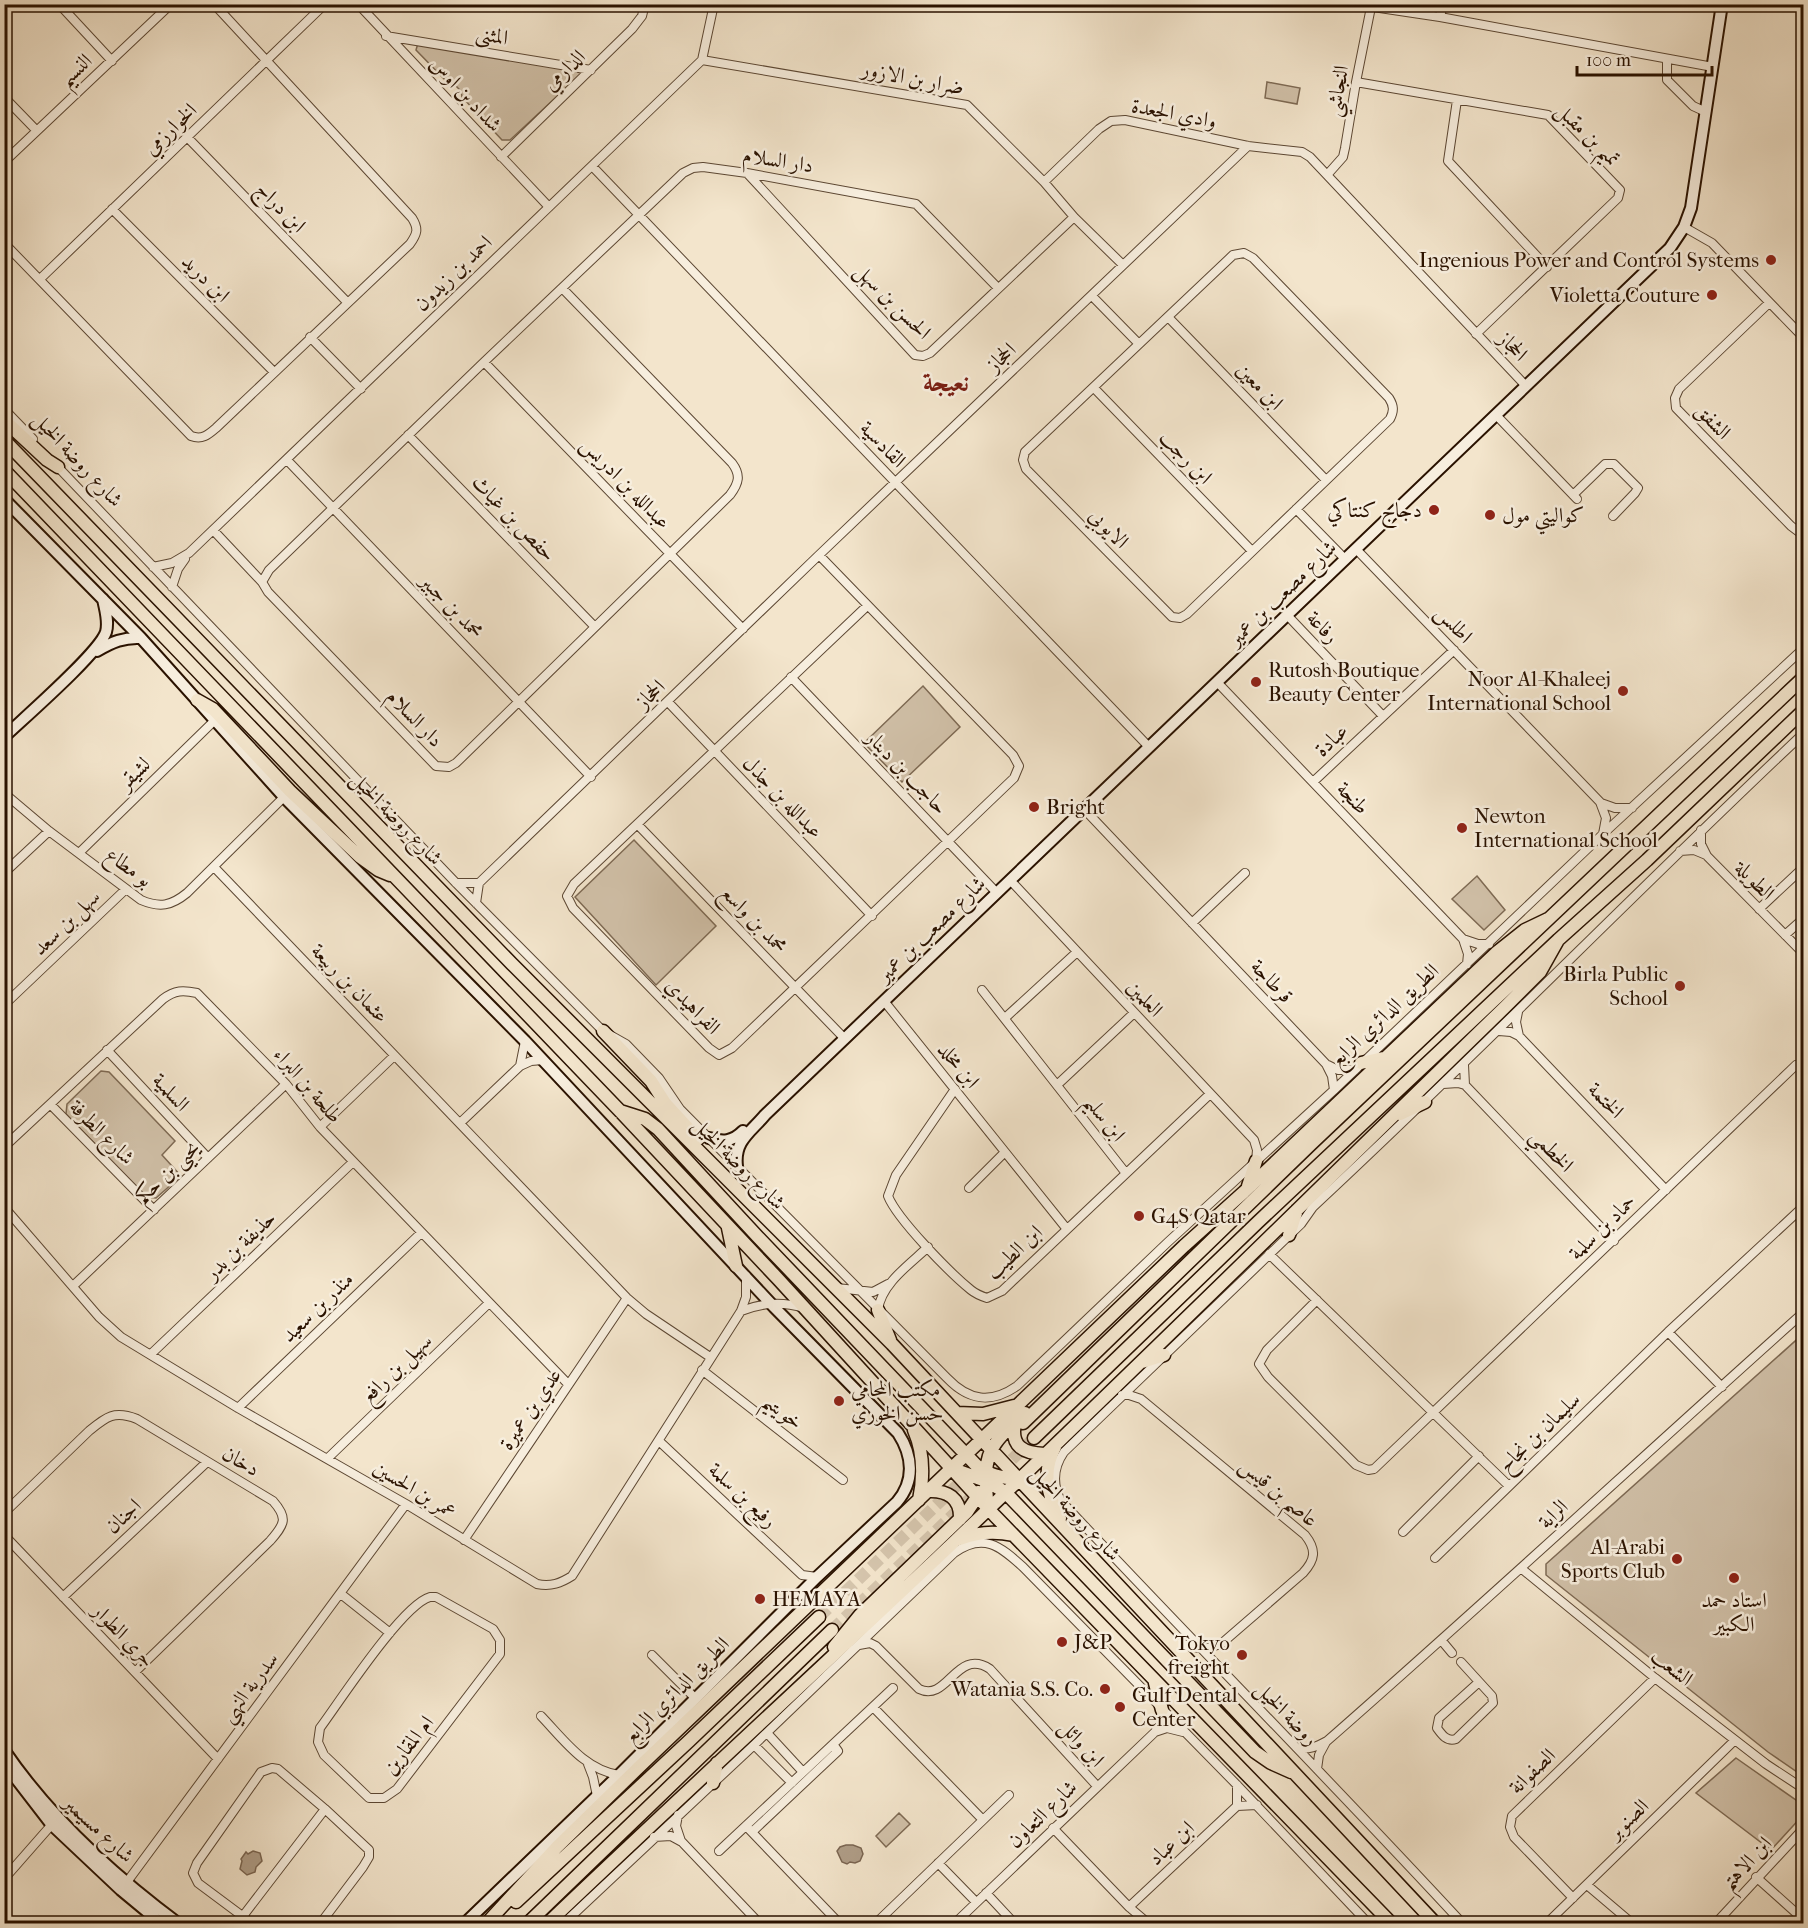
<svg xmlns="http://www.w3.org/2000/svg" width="1808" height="1928" font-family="'IM FELL French Canon',Amiri,serif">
<rect width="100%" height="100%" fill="#f3e5cc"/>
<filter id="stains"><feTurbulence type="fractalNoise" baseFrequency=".00333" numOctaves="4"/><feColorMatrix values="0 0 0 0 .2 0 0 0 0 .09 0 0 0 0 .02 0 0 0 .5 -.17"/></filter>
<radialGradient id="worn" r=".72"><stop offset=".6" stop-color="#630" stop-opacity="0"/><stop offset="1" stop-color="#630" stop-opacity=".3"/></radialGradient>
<path fill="#d1c1a9" stroke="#7e6a54" stroke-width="1.5" d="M418 43 576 70 581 74 510 140H502L462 97 461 91 452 82 449 84 416 50Z
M1267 82 1300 88 1297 104 1265 98Z
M923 686 960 727 902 782 864 743Z
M634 840 716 926 656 985 575 897Z
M1477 876 1505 910 1484 930 1452 899Z
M101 1071 109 1072 175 1141 162 1155 181 1176 156 1198 146 1197 66 1114 67 1104Z
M1803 1334V1776L1768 1752 1546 1575V1564Z
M1736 1758 1803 1805V1815L1771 1850 1696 1793Z
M899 1813 910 1824 886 1847 876 1836Z"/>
<path fill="#af9d87" stroke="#7a6551" stroke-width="1.5" d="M846 1845H853L861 1848 863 1854 860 1861 855 1863 850 1862 847 1864 842 1862 837 1851 840 1847Z
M253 1851 260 1853 262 1861 256 1867 255 1872 247 1875 240 1869 242 1861 241 1859 246 1852 248 1854Z"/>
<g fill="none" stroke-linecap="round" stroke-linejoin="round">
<path stroke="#d5c5ad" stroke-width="12" stroke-dasharray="12 6" stroke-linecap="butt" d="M999 1472 1034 1438
M819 1617 970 1473
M832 1630 977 1492"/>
<g stroke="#5c4733" stroke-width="10">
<path id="street" d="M59 4 112 61
M358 4 549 207
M1353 4 1440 17 1713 67
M1440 17 1443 4
M386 36 591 70
M1667 59V80L1693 106 1706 112
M702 60 967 105 1044 182 1074 217 1123 265
M1356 82 1548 115 1620 190 1618 198 1476 334
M4 97 37 131
M1457 100 1448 161 1547 267
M188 138 347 302
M501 157 632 29 642 16 645 4
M4 162 171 4
M592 166 1149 747
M747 173 915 355 923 356 930 353 1074 217
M1327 175 1343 157 1345 148 1356 82 1371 7
M1044 182 1099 129 1111 121 1125 120 1248 146 1302 152 1310 157 1327 175 1526 386
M112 209 274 372
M1684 227 1712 243 1804 338
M4 243 191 436C202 440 208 435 216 428L410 244C417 234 419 229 412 218L214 4
M1244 253 1253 258 1389 398C1394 406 1394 411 1390 419L1187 614 1180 618 1172 617 1026 469 1023 460 1025 452 1233 255Z
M40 279 325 4
M562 288 732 463C741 475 739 483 730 495L456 763 449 767 436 766 268 592 262 582 269 570 484 362 683 173 693 168 703 167 747 173 916 204 998 288
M1092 296 1139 344
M1769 303 1679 389 1675 398 1676 408 1791 526 1799 532H1804
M1168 317 1326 480
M310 337 361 389
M484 362 743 629
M1094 388 1252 551
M4 409 33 439
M1496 415 1577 499
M408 435 595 627
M287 460 591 777
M55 464 456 883 603 1031 626 1044 659 1078 680 1109 947 1378C969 1401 991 1404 1017 1386L1168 1242 1334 1090 1603 834 1804 648
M1573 495 1605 464H1614L1638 488 1635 493 1613 516
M1296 509 1345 559
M213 530 262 582
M1356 549 1600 802 1606 818 1603 834
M819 555 1013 755 1019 766 1014 778 732 1048 719 1055 709 1048 573 908 567 896 574 884 867 606
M153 567 172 563 189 553 702 60 714 4
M172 587 178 569 185 559
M1287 615 1383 716
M791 677 997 893
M1217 682 1463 939 1468 954 1467 964
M668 702 872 916
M1313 782 1454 650
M4 793 49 831 141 900C160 908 171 906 187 893L284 797
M1601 803 1615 808H1632
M1084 809 1326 1064 1332 1076 1334 1090
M637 824 845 1039
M1701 830V844L1707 856 1804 954
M1680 851 1694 850 1706 855
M79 853 215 720
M214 867 627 1298 646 1314 710 1357
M4 873 49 831
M1010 880 1254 1140 1257 1150 1256 1161
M456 883H479
M476 903 479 883 819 555 1248 146
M1759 909 1804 867
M1192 923 1245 873
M1785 935 1804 918
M1463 939 1478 944H1489
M982 990 1125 1172
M884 1001 1066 1228
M4 1005 126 889
M1005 1018 1077 952
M1499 1031 1511 1032 1519 1036 1516 1022 1518 1012
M1519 1036 1666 1190
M107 1050 208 1158
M1328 1065 1338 1070H1355
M1464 1065 1465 1085
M520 1066 525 1041
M1443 1084 1458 1083 1465 1085 1614 1241
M1057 1085 1134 1013
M955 1089 896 1175 888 1196C897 1219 950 1273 971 1290 976 1294 981 1296 987 1298L1002 1291 1210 1094
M50 1104 154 1210
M460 1123 520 1066 531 1061 543 1060
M320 1127 394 1056
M4 1147 163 999C175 990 183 990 197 993L286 1084 320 1127 568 1384
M969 1188 1005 1152
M4 1207 99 1317 121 1337 238 1408 406 1504 537 1584C551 1587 561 1583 572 1576L741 1311 746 1297V1276
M1269 1254 1509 1486
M73 1286 286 1084
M837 1288 873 1292 888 1284
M1317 1300 1267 1350 1259 1364 1268 1377 1356 1465 1368 1470 1374 1469 1796 1065
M878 1310C881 1284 910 1264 928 1247
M741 1311C762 1303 781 1301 804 1308
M1668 1332 1722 1387
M151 1354 353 1162
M702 1370 843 1480
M1122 1395H1129L1141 1399 1305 1535C1317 1550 1315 1560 1303 1573L1221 1644 1204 1649 1172 1642
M238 1408 421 1233
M659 1441 802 1575 817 1577
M328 1458 489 1303
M4 1513 89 1431C106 1417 114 1410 137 1419L273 1501C288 1518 285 1524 270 1541L135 1672
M1403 1532 1479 1456
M4 1535 218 1759
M464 1540 627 1298
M1435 1558 1668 1332 1804 1206
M1522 1569 1655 1678 1766 1764 1804 1789
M341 1594 390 1633
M63 1597 207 1462
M430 1597H436L493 1629 500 1640V1654L397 1789 384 1798H369L324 1755 318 1742 320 1728C340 1701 402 1605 430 1597Z
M1442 1641 1452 1653
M859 1645 870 1643 876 1646 919 1689C948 1703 956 1647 990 1669L1097 1786
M652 1655 695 1698
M1461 1662 1492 1696 1493 1703 1456 1739C1447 1742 1442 1735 1437 1728L1439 1718 1479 1682
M873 1707 983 1820
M541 1716C564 1740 585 1770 619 1775
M1155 1732 1167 1728 1183 1732
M767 1733 803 1772
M754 1745 792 1783
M1297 1748C1309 1750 1316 1747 1327 1741 1488 1600 1644 1455 1804 1312
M588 1764 593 1777 597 1796
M1317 1769 1319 1755 1326 1742
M1237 1806V1785
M678 1815 676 1826 681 1841
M746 1826 840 1924
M1053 1828 1129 1907 1149 1924
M752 1832 838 1751 833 1744
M654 1837 671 1836 682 1842 760 1924
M719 1851 893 1688
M938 1863 976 1902
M1756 1877 1804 1920
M4 1879 54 1822
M1587 1885 1633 1924
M124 1886 406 1504
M986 1893 1015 1924
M1573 1898 1514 1837 1510 1827 1512 1816 1655 1678
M1129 1907 1237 1806 1257 1805
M147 1924 152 1916
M230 1924 243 1916
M241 1924 243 1916 325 1809
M253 1924 198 1883 193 1873 197 1863 261 1772 272 1768 278 1769 325 1809 369 1850V1857L363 1867 320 1924
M563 1924 754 1745 954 1553C983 1532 1000 1546 1023 1567L1237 1785 1369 1924
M875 1924 1009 1795
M954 1924 1155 1732 1160 1723 1162 1710
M1463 1924C1331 1781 1194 1643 1061 1501 1052 1484 1053 1468 1064 1452L1301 1224 1313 1207C1480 1052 1638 889 1804 733
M1546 1924 1735 1740
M1715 1924 1804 1828"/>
</g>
<g stroke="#2a1200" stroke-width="14">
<path id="secondary" d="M4 499 141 638 284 797 525 1041 774 1307 898 1433C913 1456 915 1481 897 1502L817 1577 619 1775 464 1924
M97 651C112 642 124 637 141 638
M4 737C24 718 99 653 106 632 109 621 105 610 103 599
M709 1138C723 1142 732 1142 743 1131
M737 1166C734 1141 750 1133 765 1115L1670 248 1684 227 1691 208 1722 4
M4 1750C51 1819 113 1875 179 1924
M4 1763 51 1824 121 1890 162 1924"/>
</g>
<g stroke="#2a1200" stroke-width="15">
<path id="primary" d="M4 420 47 460 58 467
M4 440 512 964 892 1344 1436 1924
M4 470 620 1111 779 1280 995 1516 1392 1924
M197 700 213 709 290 791 360 857 378 870 390 875
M603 1031 651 1081 665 1103 698 1139
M1361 1063 1383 1058
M620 1111 645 1119 658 1129 757 1236 976 1465C988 1476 1003 1477 1018 1480
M1400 1114 1425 1102
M1248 1186 1256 1161
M728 1228 736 1266
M1289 1235 1297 1210
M878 1310 890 1340
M1142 1362 1164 1355
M957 1413 983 1414 1014 1406
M1015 1423C1010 1447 1024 1453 1044 1454
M1023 1423 1311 1144 1804 677
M914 1430C924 1453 924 1476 919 1500
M1034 1438 1258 1222 1558 940 1647 860 1804 710
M1055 1447C1042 1472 1047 1494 1060 1518
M953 1469 986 1481 1005 1492 1255 1752 1271 1763 1291 1772
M928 1491C947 1490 961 1498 960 1519
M988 1509C986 1489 982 1461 995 1444 1003 1432 1015 1423 1025 1413
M960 1539C978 1532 994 1531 1013 1535
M834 1647 860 1615 967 1512 977 1497 978 1492
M1155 1683 1162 1710
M713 1783 717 1763
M516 1902 689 1741 819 1617
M486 1924 557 1847 637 1769 1184 1246 1244 1192 1496 953 1525 930 1548 919
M527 1924 832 1630
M547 1924C682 1795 820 1669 955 1541 1140 1365 1322 1185 1505 1007L1540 972 1558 940"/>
</g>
<use href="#street" stroke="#f7eede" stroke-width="8"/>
<use href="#secondary" stroke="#f7eede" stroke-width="10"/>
<use href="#primary" stroke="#f3e5cc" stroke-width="12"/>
</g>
<g fill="#8f2418" stroke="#f7eede" stroke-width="2">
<circle cx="1771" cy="260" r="6"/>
<circle cx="1712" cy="295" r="6"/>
<circle cx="1434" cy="510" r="6"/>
<circle cx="1490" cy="515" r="6"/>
<circle cx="1256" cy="682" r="6"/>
<circle cx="1623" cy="691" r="6"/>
<circle cx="1034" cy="807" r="6"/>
<circle cx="1462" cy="828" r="6"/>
<circle cx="1680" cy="986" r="6"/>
<circle cx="1139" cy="1216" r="6"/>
<circle cx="839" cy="1401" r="6"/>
<circle cx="1677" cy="1559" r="6"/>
<circle cx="1734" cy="1578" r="6"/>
<circle cx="760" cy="1599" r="6"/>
<circle cx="1062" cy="1642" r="6"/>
<circle cx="1242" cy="1655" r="6"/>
<circle cx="1105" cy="1689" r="6"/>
<circle cx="1120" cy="1707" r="6"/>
</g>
<g text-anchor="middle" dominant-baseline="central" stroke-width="5" stroke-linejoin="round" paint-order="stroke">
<g font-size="21" fill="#2a1200" stroke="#f7eede">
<text transform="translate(492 35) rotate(10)">المثنى</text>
<text transform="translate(75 70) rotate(-43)">النسيم</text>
<text transform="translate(564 70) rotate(-44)">الدارمي</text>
<text transform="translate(913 78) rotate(11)">ضرار بن الازور</text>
<text transform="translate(1337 91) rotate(-80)">النجاشي</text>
<text transform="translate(466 94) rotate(47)">شداد بن اوس</text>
<text transform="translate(1174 113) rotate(11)">وادي الجعدة</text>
<text transform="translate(170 129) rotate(-44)">الخوارزمي</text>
<text transform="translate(1588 134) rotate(44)">تميم بن مقبل</text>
<text transform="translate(778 160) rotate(9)">دار السلام</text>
<text transform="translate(281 207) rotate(46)">ابن دراج</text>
<text transform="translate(453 273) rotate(-44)">احمد بن زيدون</text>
<text transform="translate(206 278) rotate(45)">ابن دريد</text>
<text transform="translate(893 301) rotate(45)">الحسن بن سهل</text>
<text transform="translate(1513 346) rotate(46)">الحجاز</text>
<text transform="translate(1001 357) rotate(-43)">الحجاز</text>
<text transform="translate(1260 386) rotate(46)">ابن معين</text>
<text transform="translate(1713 421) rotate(46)">الشفق</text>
<text transform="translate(883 444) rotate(46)">القادسية</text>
<text transform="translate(1186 457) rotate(46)">ابن رجب</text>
<text transform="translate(78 459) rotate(47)">شارع روضة الخيل</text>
<text transform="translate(626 483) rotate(46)">عبدالله بن ادريس</text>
<text transform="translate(514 518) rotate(46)">حفص بن غياث</text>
<text transform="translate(1109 528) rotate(46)">الايوبي</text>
<text transform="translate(1282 593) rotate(-44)">شارع مصعب بن عمير</text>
<text transform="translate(452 606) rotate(46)">محمد بن جبير</text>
<text transform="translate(1454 624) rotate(46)">اطلس</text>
<text transform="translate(1323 627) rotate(46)">رفاعة</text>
<text transform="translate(650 694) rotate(-44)">الحجاز</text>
<text transform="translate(415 718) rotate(46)">دار السلام</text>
<text transform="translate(1331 740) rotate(-43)">عبادة</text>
<text transform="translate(907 772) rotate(46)">حاجب بن دينار</text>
<text transform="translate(134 773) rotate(-44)">لشيقر</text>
<text transform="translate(783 797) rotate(46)">عبدالله بن جذل</text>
<text transform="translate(1353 798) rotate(46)">طنجة</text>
<text transform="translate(397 818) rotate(46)">شارع روضة الخيل</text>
<text transform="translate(129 867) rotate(36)">بو مطاع</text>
<text transform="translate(1755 880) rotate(45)">الطويلة</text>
<text transform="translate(754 919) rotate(46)">محمد بن واسع</text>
<text transform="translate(66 922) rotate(-44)">سهل بن سعد</text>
<text transform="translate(931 929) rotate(-44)">شارع مصعب بن عمير</text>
<text transform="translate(1272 981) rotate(47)">قرطاجة</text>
<text transform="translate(350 983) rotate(46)">عثمان بن ربيعة</text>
<text transform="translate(1145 998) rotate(47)">العلمين</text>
<text transform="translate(693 1006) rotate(46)">الفراهيدي</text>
<text transform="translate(1384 1015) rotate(-43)">الطريق الدائري الرابع</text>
<text transform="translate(959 1065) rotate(51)">ابن مخلد</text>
<text transform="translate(308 1085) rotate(49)">طلحة بن البراء</text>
<text transform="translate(171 1092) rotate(47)">السلمية</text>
<text transform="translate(1606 1100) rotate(46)">الختمة</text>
<text transform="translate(1105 1118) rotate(52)">ابن سليم</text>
<text transform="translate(102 1132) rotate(45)">شارع الطرفة</text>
<text transform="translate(1552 1150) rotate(46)">الخطمي</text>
<text transform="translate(739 1163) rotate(45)">شارع روضة الخيل</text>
<text transform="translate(167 1172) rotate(-44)">يحيى بن حكم</text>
<text transform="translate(1602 1227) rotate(-44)">حماد بن سلمة</text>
<text transform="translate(240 1245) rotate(-44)">حذيفة بن بدر</text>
<text transform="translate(1014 1252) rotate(-43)">ابن الطيب</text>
<text transform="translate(317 1307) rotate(-44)">منذر بن سعيد</text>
<text transform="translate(396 1368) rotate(-44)">سهيل بن رافع</text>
<text transform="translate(530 1409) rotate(-56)">عدي بن عميرة</text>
<text transform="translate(783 1411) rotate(38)">خويتيم</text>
<text transform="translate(1539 1432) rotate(-44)">سليمان بن نجاح</text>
<text transform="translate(241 1461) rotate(30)">دخان</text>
<text transform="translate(415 1489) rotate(31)">عمر بن الحسين</text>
<text transform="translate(1279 1492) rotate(40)">عاصم بن قيس</text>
<text transform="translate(743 1495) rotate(43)">رفيع بن سلمة</text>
<text transform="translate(1076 1513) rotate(47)">شارع روضة الخيل</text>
<text transform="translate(1553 1514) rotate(-43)">الراية</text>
<text transform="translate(123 1516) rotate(-43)">اجنان</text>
<text transform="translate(124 1635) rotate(46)">جري الطوار</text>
<text transform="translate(1672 1667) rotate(38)">الشعب</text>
<text transform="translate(249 1687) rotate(-53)">سدرية النهي</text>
<text transform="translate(676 1690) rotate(-45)">الطريق الدائري الرابع</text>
<text transform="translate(1287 1713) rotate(46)">روضة الخيل</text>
<text transform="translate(1082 1743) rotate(48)">ابن وائل</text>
<text transform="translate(408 1745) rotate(-52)">ام المقارين</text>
<text transform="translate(1532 1771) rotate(-44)">الصفوانة</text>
<text transform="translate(1042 1814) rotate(-44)">شارع التعاون</text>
<text transform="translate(1628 1819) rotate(-44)">الصنوبر</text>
<text transform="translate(99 1829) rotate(43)">شارع مسيمير</text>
<text transform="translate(1171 1843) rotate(-43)">ابن عباد</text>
<text transform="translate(1746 1863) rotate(-47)">ابن الاهتم</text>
</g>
<g font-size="21" fill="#2a1200" stroke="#f7eede" text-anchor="start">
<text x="1759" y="260" text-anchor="end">Ingenious Power and Control Systems</text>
<text x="1700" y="295" text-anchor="end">Violetta Couture</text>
<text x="1422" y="510" text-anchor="end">دجاج كنتاكي</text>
<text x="1502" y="515">كواليتي مول</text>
<text x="1268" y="670">Rutosh Boutique<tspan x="1268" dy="24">Beauty Center</tspan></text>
<text x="1611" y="679" text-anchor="end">Noor Al-Khaleej<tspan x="1611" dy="24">International School</tspan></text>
<text x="1046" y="807">Bright</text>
<text x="1474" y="816">Newton<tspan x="1474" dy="24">International School</tspan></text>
<text x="1668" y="974" text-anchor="end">Birla Public<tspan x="1668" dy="24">School</tspan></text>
<text x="1151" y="1216">G4S Qatar</text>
<text x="851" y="1389">مكتب المحامي<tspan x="851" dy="24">حسن الخوري</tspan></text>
<text x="1665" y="1547" text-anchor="end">Al-Arabi<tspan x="1665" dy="24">Sports Club</tspan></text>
<text x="772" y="1599">HEMAYA</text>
<text x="1734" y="1600" text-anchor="middle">استاد حمد<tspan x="1734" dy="24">الكبير</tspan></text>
<text x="1074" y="1642">J&amp;P</text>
<text x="1230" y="1643" text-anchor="end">Tokyo<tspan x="1230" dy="24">freight</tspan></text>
<text x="1093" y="1689" text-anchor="end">Watania S.S. Co.</text>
<text x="1132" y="1695">Gulf Dental<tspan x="1132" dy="24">Center</tspan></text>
</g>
<g font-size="27" font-weight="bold" fill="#7a1f14" stroke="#f7eede">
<text x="946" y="382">نعيجة</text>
</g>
</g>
<rect width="1808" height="1928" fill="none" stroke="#f3e5cc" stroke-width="24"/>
<rect x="6" y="6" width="1796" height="1916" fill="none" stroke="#2a1200" stroke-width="3"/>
<rect x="12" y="12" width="1784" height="1904" fill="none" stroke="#2a1200" stroke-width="1.5"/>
<path d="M1577 66v9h135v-9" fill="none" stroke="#2a1200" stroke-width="3"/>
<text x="1586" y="66" font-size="18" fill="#2a1200" stroke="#f7eede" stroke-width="4.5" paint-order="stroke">100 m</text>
<rect width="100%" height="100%" filter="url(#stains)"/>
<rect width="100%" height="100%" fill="url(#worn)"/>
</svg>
